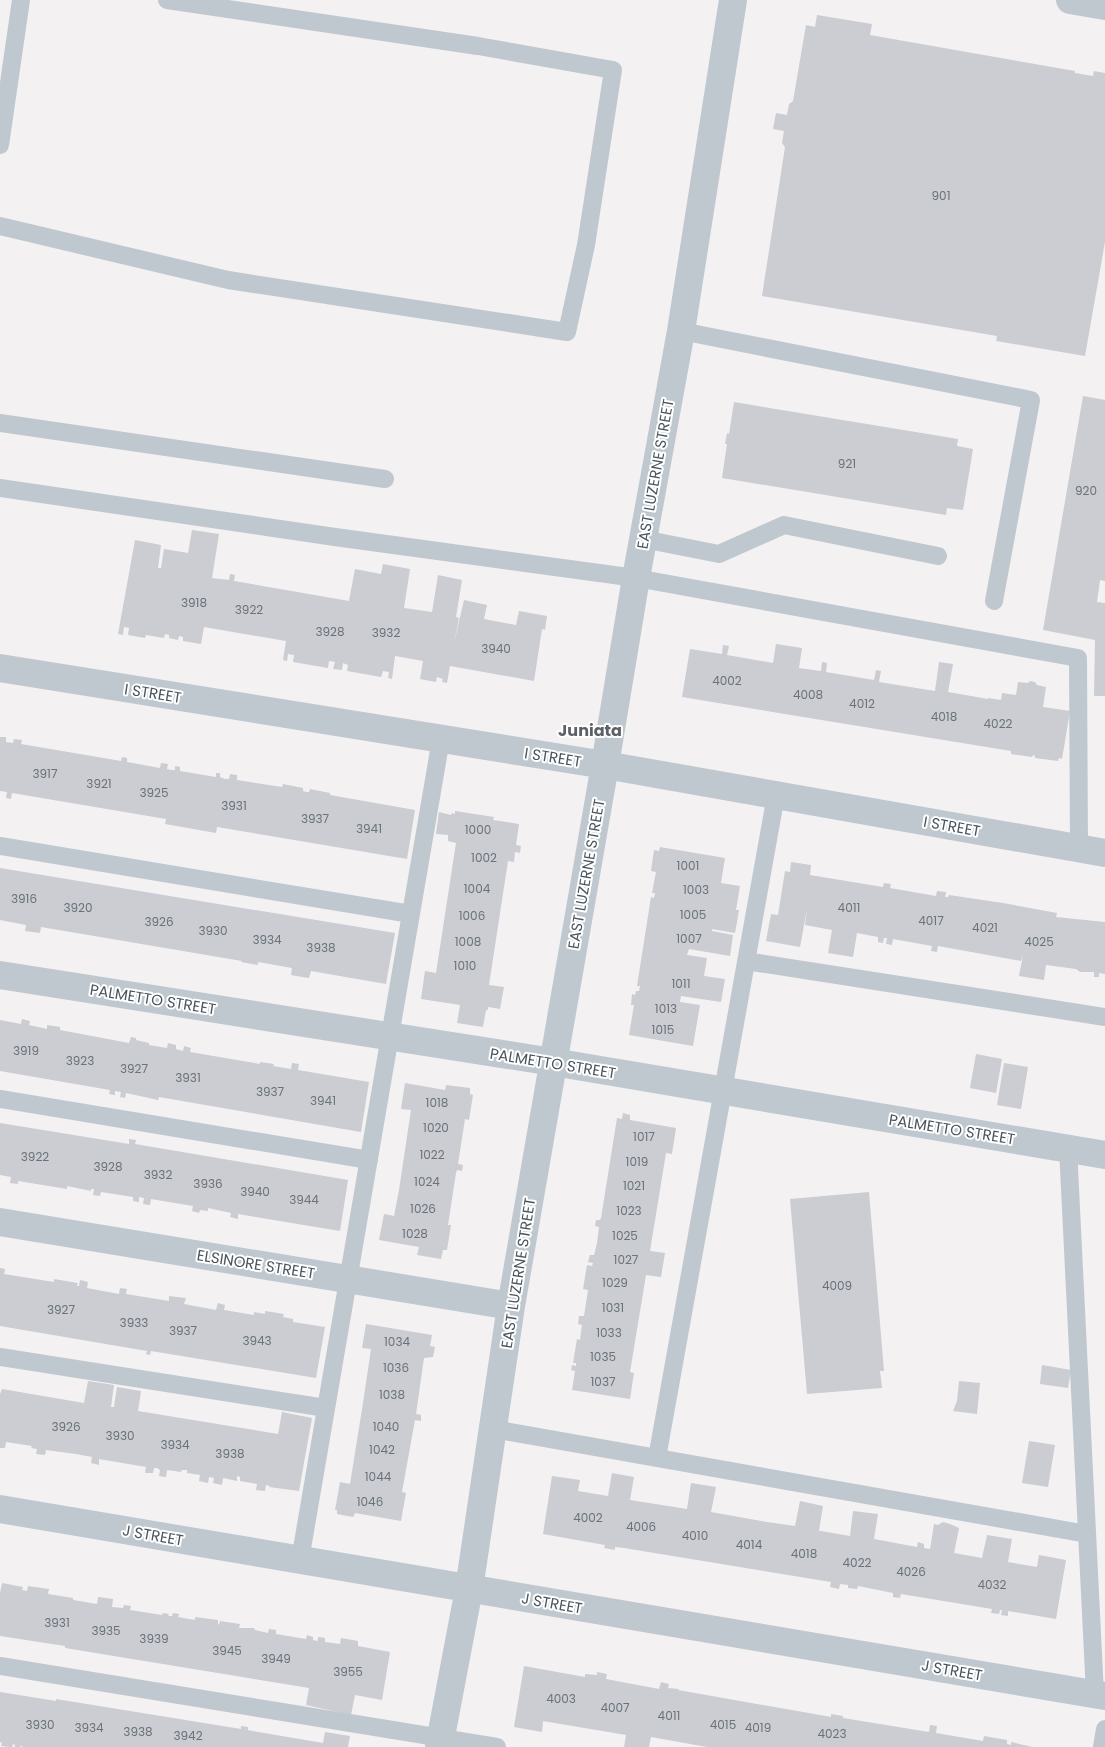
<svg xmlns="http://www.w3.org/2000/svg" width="1105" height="1747" font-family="Poppins,sans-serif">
<rect width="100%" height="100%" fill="#f3f1f1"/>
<path fill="#cbcdd3" d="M817 15 872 24 870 35 1075 71V73L1093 76 1094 71 1105 73V242L1085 356 996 341 997 336 762 296 785 147 782 143 784 131 773 129 776 113 787 115 789 104 793 101 806 25 815 27Z
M1083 396 1105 400V581L1100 580 1097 602 1105 603V696H1094L1095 640 1043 630Z
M734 402 958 439 957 446 973 449 963 510 947 508 946 515 722 478 727 444H725L727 433 729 434Z
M192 530 219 534 212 578 229 580 230 574 235 575 234 581 349 601 355 569 381 574 383 564 410 569 404 608 432 612 438 575 462 580 456 617 459 618 454 643 464 600 487 605 484 619 516 625 519 611 547 616 545 630 542 629 534 681 450 666 447 683 442 682 443 679 437 677 436 682 420 679 423 661 395 656 392 679 388 678 389 672 383 671 381 677 347 671 348 665 343 663 342 670 333 669 335 662 329 661 328 668 293 662 294 655 288 654 287 661 283 660 286 641 204 627 201 644 183 641V637L179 636 178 640 169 638V635L165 634 164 638 146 635 145 638 128 635 129 628 124 627 123 635 118 634 135 540 161 545 158 568H161L164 549 188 553Z
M776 644 802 648 799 668 821 671 822 662 827 663 826 672 874 680 876 670 881 671 879 682 935 691 939 662 953 664 948 692 988 699V698L1001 700 1002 693 1016 695 1018 682 1028 683 1030 681 1035 682 1037 685 1046 687 1043 707 1070 711 1062 759 1059 758 1058 761 1035 758V756L1033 755 1032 757 1011 754V751L682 697 690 649 722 654 723 645 729 646 727 655 773 663Z
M0 737H6V742L13 743 14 739 22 740 21 744 121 761 122 757 127 758V762L160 768 161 763 168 764 167 769 171 770H175V766L180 767V771L216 777V773H220V777L225 779H229L230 774 237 775V780L282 787 283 784 303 788V791L306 792H309L310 789 330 793V795L415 810 407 859 217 827 216 833 165 824 166 819 12 793 11 799 6 798 7 792 0 791Z
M455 811 494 817 493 820 519 824 516 845 521 846 520 853 515 852 514 862 508 861 489 985 504 987 500 1009 488 1007V1010H486L483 1027 457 1023 460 1005 421 999 425 971 436 973 456 843 448 841V835L436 834 439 812 451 815 452 813 455 814Z
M660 847 725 858 721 883 740 886 736 910H739L735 933 712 929V931L733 935 730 956 689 949 687 955 707 958 704 976 725 979 721 1002 681 996 680 1002 700 1005 693 1046 629 1035 634 1005H631L632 994 635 995 636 991H639L640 986H637L651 897 654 898 655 893H652L656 872 651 871 654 850 659 851Z
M791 862 811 865 810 875 883 887 884 883 891 884 890 888 936 896 937 891 946 892 945 897H948L949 895 1003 903 1057 913 1056 917 1105 922V974L1099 973V977H1094V972H1080L1076 969 1046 965 1044 980 1019 976 1023 955 1021 961 938 946 937 952 931 951 932 946 893 939 892 945 886 944 887 938H884L883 943 878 942V937L857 933 853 957 828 953 832 930 805 925 807 909 800 947 766 941 771 914 778 915 785 871 790 872Z
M0 868 395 933 386 984 311 971 309 978 302 977 291 975 292 968 258 962V965L241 962 242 961 41 927 40 933 25 931 26 925 0 920Z
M22 1019 30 1021 29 1025 47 1029V1025L60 1027V1030L129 1043 131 1037 136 1038V1040L149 1043V1045L167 1048 168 1043 176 1045V1049L183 1051 184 1046 191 1048 190 1052 260 1064V1062L274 1064 273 1066 291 1069 292 1063 299 1064 298 1070 369 1082 361 1132 159 1097 158 1100 126 1093 125 1098 120 1097 121 1092 115 1091V1095L109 1094 110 1090 0 1071V1020L21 1024Z
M976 1054 1002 1059 996 1093 970 1088Z
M1004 1063 1028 1067 1021 1109 997 1105Z
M405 1083 445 1090 446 1085 470 1088V1094L473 1095 469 1120 465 1119 458 1164 463 1165 462 1171 457 1170 456 1173 448 1225H451L447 1250H443L441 1259 417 1255 419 1247 379 1240 384 1214 394 1216 399 1190 411 1110 401 1109Z
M623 1113 630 1115V1120L676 1128 672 1154 666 1153 650 1251 665 1253 661 1277 646 1275 630 1372 634 1373 630 1399 572 1390 575 1371 571 1370 572 1365 576 1366V1363H573L577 1339 580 1340 582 1325 578 1324 579 1316H584L588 1290 583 1289 587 1265 592 1266 593 1263 588 1262 590 1255H594L597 1243 599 1227 595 1226 596 1220H600L601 1218 617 1118 622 1119Z
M0 1123 129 1144V1139L136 1140 135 1144 348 1180 340 1231 238 1214V1219L230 1217 231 1213 208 1208V1211L200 1210 199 1213 192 1211 193 1206 151 1199 150 1205 143 1204 144 1198 139 1197V1202L133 1201V1197L101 1192 100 1196 93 1195 94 1189H91V1191L67 1186V1189L18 1181V1184L10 1183 11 1177 0 1175Z
M869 1192 884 1371H880L882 1388 807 1394 790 1199Z
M0 1268 5 1269 4 1274 54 1282V1279L78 1283 77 1286H79L80 1280 88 1282 87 1288 119 1294 120 1288 127 1289 126 1294 169 1301V1296L186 1298 184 1304 216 1310 218 1303 225 1305 224 1310 254 1315V1312L265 1314V1311L284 1314 283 1317 293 1319V1322L325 1327 316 1378 151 1351 150 1355 146 1354 147 1351 0 1326Z
M366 1324 432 1335 430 1346 435 1347 433 1357 424 1358 416 1414 421 1415V1421L415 1420 402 1492 406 1493 401 1521 355 1513 353 1517 337 1514V1510H335L340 1482 350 1484 363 1403 371 1349 362 1348Z
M1042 1365 1071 1370 1068 1388 1040 1384Z
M88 1381 114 1385 111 1407H114L117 1387 141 1391 138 1411 248 1429 278 1434 282 1412 312 1418 299 1491 269 1487 270 1486 266 1485 265 1491 256 1490 257 1484 240 1481V1477L237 1476V1481L223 1478 222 1485 213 1483 214 1478 209 1477 208 1483 199 1481 200 1475 187 1473V1470H182L181 1472 167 1470 166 1477 159 1476 160 1470 157 1468H154L153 1473H145L146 1467 99 1459V1465L91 1463 92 1457 76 1454 46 1450 45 1455 36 1454 37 1449 31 1448 32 1446 6 1442 5 1448H0V1394L2 1389 84 1403Z
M959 1381 980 1383 977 1414 953 1411 957 1401Z
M1029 1441 1055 1445 1048 1487 1022 1483Z
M612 1473 634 1477 630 1500 687 1509 691 1483 716 1487 711 1512 767 1522 795 1526 800 1501 823 1506 819 1531H821L850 1536 853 1511 878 1514 874 1539 917 1547 918 1542 924 1544V1548L930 1549 934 1524 938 1525 943 1522 950 1524 959 1528 954 1553 982 1558 987 1535 1012 1539 1008 1562 1037 1567 1039 1555 1066 1560 1056 1619 1008 1611V1616L1001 1615 1002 1610H1000L999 1614 991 1613 992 1609 901 1594 900 1598 893 1597V1593L858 1586 857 1589 848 1588V1585L840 1584 839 1589 830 1587 831 1582 624 1548 615 1547V1550L604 1548 605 1545 543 1534 552 1476 580 1480 578 1491 608 1496Z
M2 1583 23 1587 22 1590 27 1591 28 1586 49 1589 48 1594 73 1598V1600L97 1604 98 1597 113 1599 112 1607 123 1608 124 1605 131 1606 130 1610 162 1615 163 1613 169 1614 168 1616H172L173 1613 179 1614 178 1617 195 1620V1617L218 1620V1624L219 1625 220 1621 240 1624 239 1628H254L255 1630 268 1633 269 1629 276 1630V1634L306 1639 307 1635 313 1637V1640L318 1641V1637L325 1638V1642L340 1644 341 1638 358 1641V1646L390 1652 382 1700 355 1695 351 1715 306 1705 309 1688 65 1648V1646L0 1636V1593Z
M524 1666 585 1677V1674L597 1675V1672L607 1674 606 1679 659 1689 661 1682 669 1684 668 1688 679 1689 678 1690 740 1701 831 1717V1714L843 1716V1718L929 1732 930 1725 937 1726 936 1733 983 1741 984 1736 1007 1740V1744L1011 1745V1742L1033 1747H707L651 1737 649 1747H624L626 1735 543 1721 542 1732 514 1727Z
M0 1692 56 1701V1699L241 1729V1726L248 1727V1730L252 1731 323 1743 325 1732 350 1736 348 1747H24L20 1746V1747H15V1745L13 1744 12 1747H9L1 1746 2 1743 0 1742Z"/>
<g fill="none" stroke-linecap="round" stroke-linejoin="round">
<path stroke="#bfc8cf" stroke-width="18" d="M0 145 21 0
M0 226 228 280 567 332 586 245 613 70 478 46 167 0
M681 331 1031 400 994 601
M0 423 385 479
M0 488 335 537 636 578 1078 658 1079 848
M643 539 719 554 784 525 938 556
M0 846 411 914
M746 961 1105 1017
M0 1099 369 1160
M1068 1148 1095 1694
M0 1357 326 1408
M493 1429 1087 1534
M657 1458 776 795
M300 1560 441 739
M0 1666 497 1747
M1102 1747 1105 1729"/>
<path stroke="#bfc8cf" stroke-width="28" d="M1070 0 1105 6
M0 668 605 765 1105 853
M0 975 553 1062 1105 1155
M0 1222 511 1306
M0 1509 1105 1696
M439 1747 469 1589 511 1306 605 765 636 578 681 331 733 0"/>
</g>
<g text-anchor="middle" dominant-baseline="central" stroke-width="4" stroke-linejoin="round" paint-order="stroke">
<g font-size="12" fill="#6a727a">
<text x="941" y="195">901</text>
<text x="847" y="463">921</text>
<text x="1086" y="490">920</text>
<text x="194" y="602">3918</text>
<text x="249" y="609">3922</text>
<text x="330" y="631">3928</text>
<text x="386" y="632">3932</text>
<text x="496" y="648">3940</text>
<text x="727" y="680">4002</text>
<text x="808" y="694">4008</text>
<text x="862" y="703">4012</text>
<text x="944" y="716">4018</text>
<text x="998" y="723">4022</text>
<text x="45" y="773">3917</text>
<text x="99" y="783">3921</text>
<text x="154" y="792">3925</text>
<text x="234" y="805">3931</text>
<text x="315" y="818">3937</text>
<text x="369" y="828">3941</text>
<text x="478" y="829">1000</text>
<text x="484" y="857">1002</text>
<text x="688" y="865">1001</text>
<text x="477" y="888">1004</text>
<text x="696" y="889">1003</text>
<text x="24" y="898">3916</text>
<text x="78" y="907">3920</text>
<text x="849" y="907">4011</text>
<text x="693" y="914">1005</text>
<text x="472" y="915">1006</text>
<text x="931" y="920">4017</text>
<text x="159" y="921">3926</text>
<text x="985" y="927">4021</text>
<text x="213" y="930">3930</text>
<text x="689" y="938">1007</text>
<text x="267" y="939">3934</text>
<text x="468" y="941">1008</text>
<text x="1039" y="941">4025</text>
<text x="321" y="947">3938</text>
<text x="465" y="965">1010</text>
<text x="681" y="983">1011</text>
<text x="666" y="1008">1013</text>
<text x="663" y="1029">1015</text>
<text x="26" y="1050">3919</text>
<text x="80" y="1060">3923</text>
<text x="134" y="1068">3927</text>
<text x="188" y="1077">3931</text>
<text x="270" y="1091">3937</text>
<text x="323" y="1100">3941</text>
<text x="437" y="1102">1018</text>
<text x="436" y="1127">1020</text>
<text x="644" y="1136">1017</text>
<text x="432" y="1154">1022</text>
<text x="35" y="1156">3922</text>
<text x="637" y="1161">1019</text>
<text x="108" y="1166">3928</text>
<text x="158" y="1174">3932</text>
<text x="427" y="1181">1024</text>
<text x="208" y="1183">3936</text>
<text x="634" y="1185">1021</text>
<text x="255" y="1191">3940</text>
<text x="304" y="1199">3944</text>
<text x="423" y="1208">1026</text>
<text x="629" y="1210">1023</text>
<text x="415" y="1233">1028</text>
<text x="625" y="1235">1025</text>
<text x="626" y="1259">1027</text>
<text x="615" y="1282">1029</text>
<text x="837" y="1285">4009</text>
<text x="613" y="1307">1031</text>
<text x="61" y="1309">3927</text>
<text x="134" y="1322">3933</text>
<text x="183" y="1330">3937</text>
<text x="609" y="1332">1033</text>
<text x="257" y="1340">3943</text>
<text x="397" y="1341">1034</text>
<text x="603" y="1356">1035</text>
<text x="396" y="1367">1036</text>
<text x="603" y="1381">1037</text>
<text x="392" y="1394">1038</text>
<text x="66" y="1426">3926</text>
<text x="386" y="1426">1040</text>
<text x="120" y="1435">3930</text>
<text x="175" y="1444">3934</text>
<text x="382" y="1449">1042</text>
<text x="230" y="1453">3938</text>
<text x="378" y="1476">1044</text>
<text x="370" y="1501">1046</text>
<text x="588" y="1517">4002</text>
<text x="641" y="1526">4006</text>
<text x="695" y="1535">4010</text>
<text x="749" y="1544">4014</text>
<text x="804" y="1553">4018</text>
<text x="857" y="1562">4022</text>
<text x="911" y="1571">4026</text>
<text x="992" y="1584">4032</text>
<text x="57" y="1622">3931</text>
<text x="106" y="1630">3935</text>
<text x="154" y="1638">3939</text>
<text x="227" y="1650">3945</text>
<text x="276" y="1658">3949</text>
<text x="348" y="1671">3955</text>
<text x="561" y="1698">4003</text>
<text x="615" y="1707">4007</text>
<text x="669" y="1715">4011</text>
<text x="40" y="1724">3930</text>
<text x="723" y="1724">4015</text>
<text x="89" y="1727">3934</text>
<text x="758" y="1727">4019</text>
<text x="138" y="1731">3938</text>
<text x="832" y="1733">4023</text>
<text x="188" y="1735">3942</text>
</g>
<g font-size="15" fill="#49545d" stroke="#fff">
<text transform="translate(655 474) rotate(-80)">EAST LUZERNE STREET</text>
<text transform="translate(153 693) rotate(9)">I STREET</text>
<text transform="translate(553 757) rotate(9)">I STREET</text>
<text transform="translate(952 826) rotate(10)">I STREET</text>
<text transform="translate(586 874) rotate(-80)">EAST LUZERNE STREET</text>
<text transform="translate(153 999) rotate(9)">PALMETTO STREET</text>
<text transform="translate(553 1063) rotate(9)">PALMETTO STREET</text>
<text transform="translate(952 1129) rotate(9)">PALMETTO STREET</text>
<text transform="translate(256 1264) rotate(9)">ELSINORE STREET</text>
<text transform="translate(518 1273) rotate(-81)">EAST LUZERNE STREET</text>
<text transform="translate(153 1535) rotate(10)">J STREET</text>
<text transform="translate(552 1603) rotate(10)">J STREET</text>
<text transform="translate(952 1670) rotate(10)">J STREET</text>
</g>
<g font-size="16" font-weight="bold" fill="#5d6165" stroke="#fff">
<text x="590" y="730">Juniata</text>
</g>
</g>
</svg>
